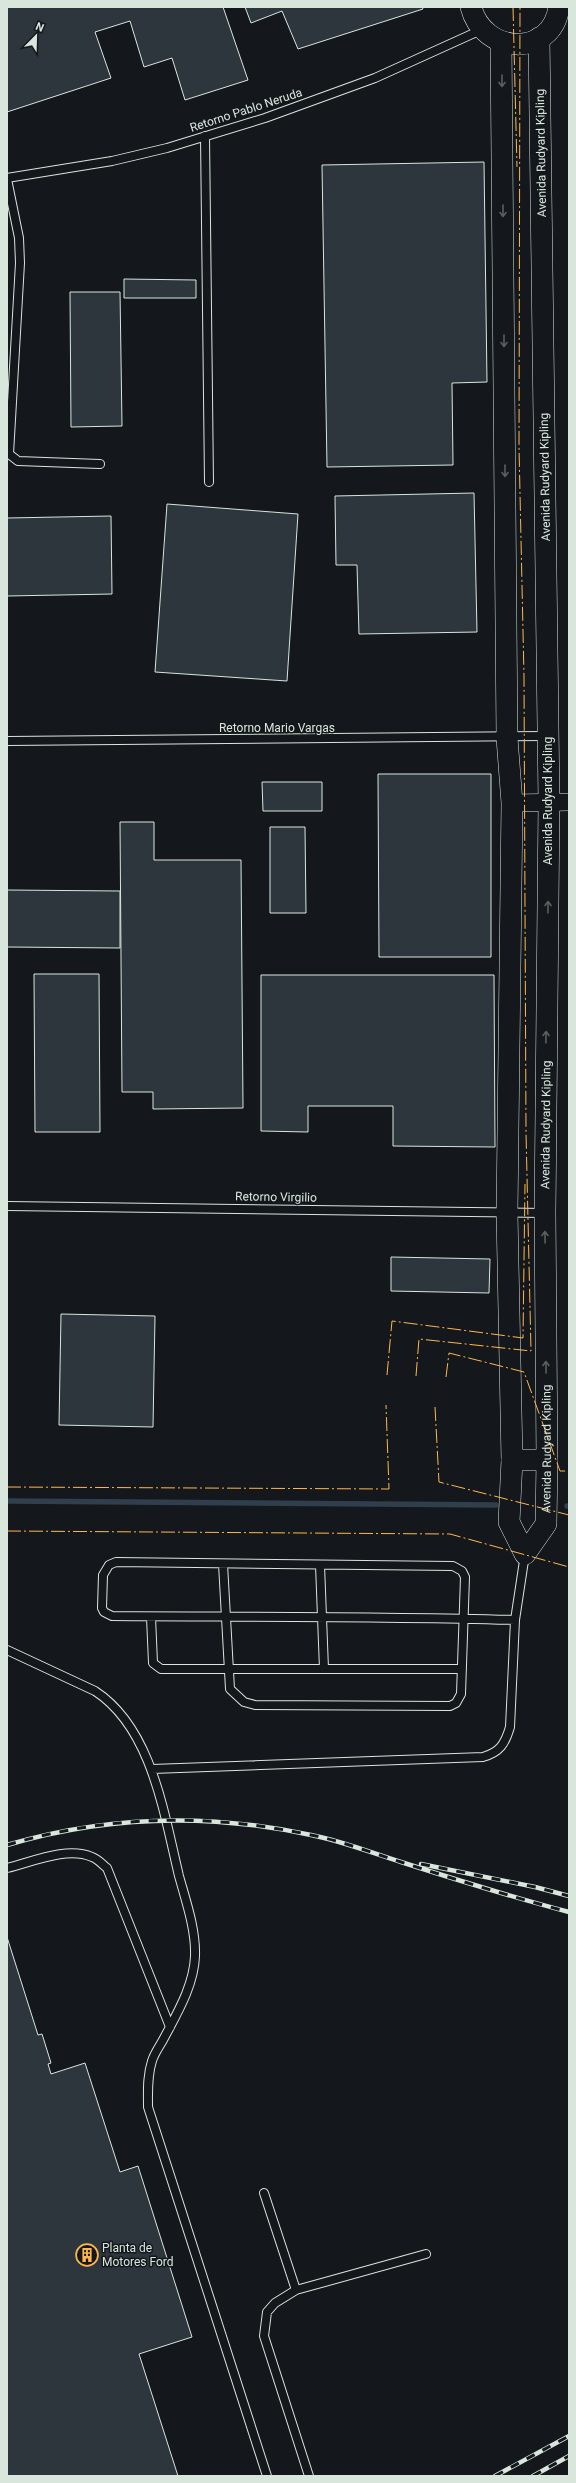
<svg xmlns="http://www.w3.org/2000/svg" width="576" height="2483" font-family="Roboto,sans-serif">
<rect width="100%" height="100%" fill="#14181c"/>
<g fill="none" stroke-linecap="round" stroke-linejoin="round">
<path stroke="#2f3f4d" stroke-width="5.5" d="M7 1501 496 1505
M567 1506H569"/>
</g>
<path fill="#2c363c" stroke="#d8e6dc" d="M7 7H223L248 80 185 100 172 58 144 67 130 21 95 32 111 78 7 112Z
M245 7H422L423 9 298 49 282 11 251 23Z
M484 162 487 382 452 383 453 465 327 467 322 165Z
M124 279 196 280V298H124Z
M70 292H120L122 426 71 427Z
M474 493 477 632 359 634 357 565H336L335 496Z
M167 504 298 514 287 681 155 672Z
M111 516 112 594 7 596V518Z
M378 774H491V957H379Z
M262 782H322V811H263Z
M120 822H154V860H241L243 1108 153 1109V1092H122Z
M270 827H305L306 913H270Z
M7 890 120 891V948L7 947Z
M34 974H99L100 1132H35Z
M261 975H494L495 1147 393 1146V1106H308V1132L261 1131Z
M391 1257 490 1259 489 1293 391 1291Z
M61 1314 155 1316 153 1427 59 1425Z
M7 1937 38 2035 42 2034 51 2063 48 2064 51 2074 85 2063 120 2172 138 2166 192 2337 139 2354 178 2476H7Z"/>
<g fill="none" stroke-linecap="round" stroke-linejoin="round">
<g stroke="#d8e6dc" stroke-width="10">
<path id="service" d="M205 136 209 482
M7 178 112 161 167 148 265 118 375 78 481 30
M7 179 19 238 20 263 9 454 18 461 100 464
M7 741 548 736
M7 1206 544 1213
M223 1564 230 1689 244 1702 255 1705 450 1706 456 1703 461 1694 465 1577 462 1571 453 1566 116 1562 109 1565 103 1575 102 1608 104 1612 112 1616C246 1617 381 1616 515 1620
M320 1565 324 1669
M151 1617 153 1663 161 1669H462
M7 1650 95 1691C152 1728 164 1814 179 1876 186 1901 196 1930 195 1956 194 1986 176 2015 163 2040 159 2047 154 2054 152 2061 147 2076 148 2092 148 2107L267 2476
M152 1769 483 1757C500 1752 505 1744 510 1727L515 1620 525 1554
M7 1868C32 1862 67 1846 92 1857 98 1859 103 1865 107 1868L170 2027
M264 2193 296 2290
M309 2476 264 2336 267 2312 275 2303 296 2290 426 2254"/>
</g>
<g stroke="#d8e6dc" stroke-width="18">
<path id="minor" d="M512 803 569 802"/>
</g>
<g stroke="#d8e6dc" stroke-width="22">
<g id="tertiary">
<path d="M471 7C483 55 552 58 559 7"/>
<path id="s1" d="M501 42 507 738 512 803 507 1213 512 1460 509 1522 525 1554 546 1524 547 1460 545 1213 549 802 539 38"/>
<path d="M512 1460H547"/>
</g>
</g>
<use href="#service" stroke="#14181c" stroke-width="8"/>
<use href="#minor" stroke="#14181c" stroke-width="17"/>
<use href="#tertiary" stroke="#14181c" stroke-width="21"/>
<g stroke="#d8e6dc" stroke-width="4.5">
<path id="rail" d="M7 1845C108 1815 208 1813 311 1835 342 1841 372 1853 401 1862 457 1880 512 1897 569 1912
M421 1864 535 1887 569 1896
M495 2476 569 2436
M533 2476 569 2456"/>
</g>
<use href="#rail" stroke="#14181c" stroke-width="3" stroke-dasharray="9" stroke-linecap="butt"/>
<path stroke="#ffb74d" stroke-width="1" stroke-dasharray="14 3 2 3" stroke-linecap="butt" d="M513 7 517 167
M387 1375 392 1321 523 1338 525 1184
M416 1376 419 1339 531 1351 526 1132 524 677 519 447 520 7
M446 1377 449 1353 524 1372 560 1471H569
M435 1407 439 1482 569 1515
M7 1487 389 1489 386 1405
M7 1531 450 1534 569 1567"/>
</g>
<defs><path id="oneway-shaft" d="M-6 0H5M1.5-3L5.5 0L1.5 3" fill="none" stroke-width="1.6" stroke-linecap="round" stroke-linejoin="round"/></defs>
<g stroke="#59605f">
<use href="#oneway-shaft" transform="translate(502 81) rotate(90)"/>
<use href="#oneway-shaft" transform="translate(503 211) rotate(90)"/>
<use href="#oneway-shaft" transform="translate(504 341) rotate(90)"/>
<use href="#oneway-shaft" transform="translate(505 471) rotate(90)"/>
<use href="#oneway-shaft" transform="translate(548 907) rotate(-89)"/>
<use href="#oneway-shaft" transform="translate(546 1037) rotate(-89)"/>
<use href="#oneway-shaft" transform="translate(545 1237) rotate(-91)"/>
<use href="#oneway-shaft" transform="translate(546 1367) rotate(-91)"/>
</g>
<defs>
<g id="building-ring" transform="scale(1.15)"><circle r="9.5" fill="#14181c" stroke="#ffb74d" stroke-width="1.5"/><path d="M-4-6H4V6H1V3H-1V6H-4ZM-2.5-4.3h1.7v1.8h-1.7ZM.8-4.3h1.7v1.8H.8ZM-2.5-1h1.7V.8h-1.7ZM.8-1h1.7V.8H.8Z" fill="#ffb74d"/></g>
</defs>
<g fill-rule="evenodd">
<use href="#building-ring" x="87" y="2255"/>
</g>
<g text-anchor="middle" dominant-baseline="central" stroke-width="3" stroke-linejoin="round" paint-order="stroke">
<g font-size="12" fill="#d8e6dc" stroke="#14181c">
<text transform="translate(246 110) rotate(-18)">Retorno Pablo Neruda</text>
<text transform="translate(541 153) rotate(-91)">Avenida Rudyard Kipling</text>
<text transform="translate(545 477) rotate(-91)">Avenida Rudyard Kipling</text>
<text x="277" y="728">Retorno Mario Vargas</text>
<text transform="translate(548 801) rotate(-90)">Avenida Rudyard Kipling</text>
<text stroke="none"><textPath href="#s1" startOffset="1952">Avenida Rudyard Kipling</textPath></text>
<text transform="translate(276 1197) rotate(1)">Retorno Virgilio</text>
<text stroke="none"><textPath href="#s1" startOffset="1628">Avenida Rudyard Kipling</textPath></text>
</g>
<g font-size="12" fill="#d8e6dc" stroke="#14181c" text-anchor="start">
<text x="102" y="2248">Planta de<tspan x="102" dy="14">Motores Ford</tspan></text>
</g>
</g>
<rect width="576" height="2483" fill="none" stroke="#d8e6dc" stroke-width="16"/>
<g transform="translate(36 36) rotate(23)" stroke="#14181c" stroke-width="3" paint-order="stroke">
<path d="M0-3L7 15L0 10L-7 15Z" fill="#d8e6dc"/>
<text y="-6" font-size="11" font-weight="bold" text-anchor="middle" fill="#d8e6dc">N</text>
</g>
</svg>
